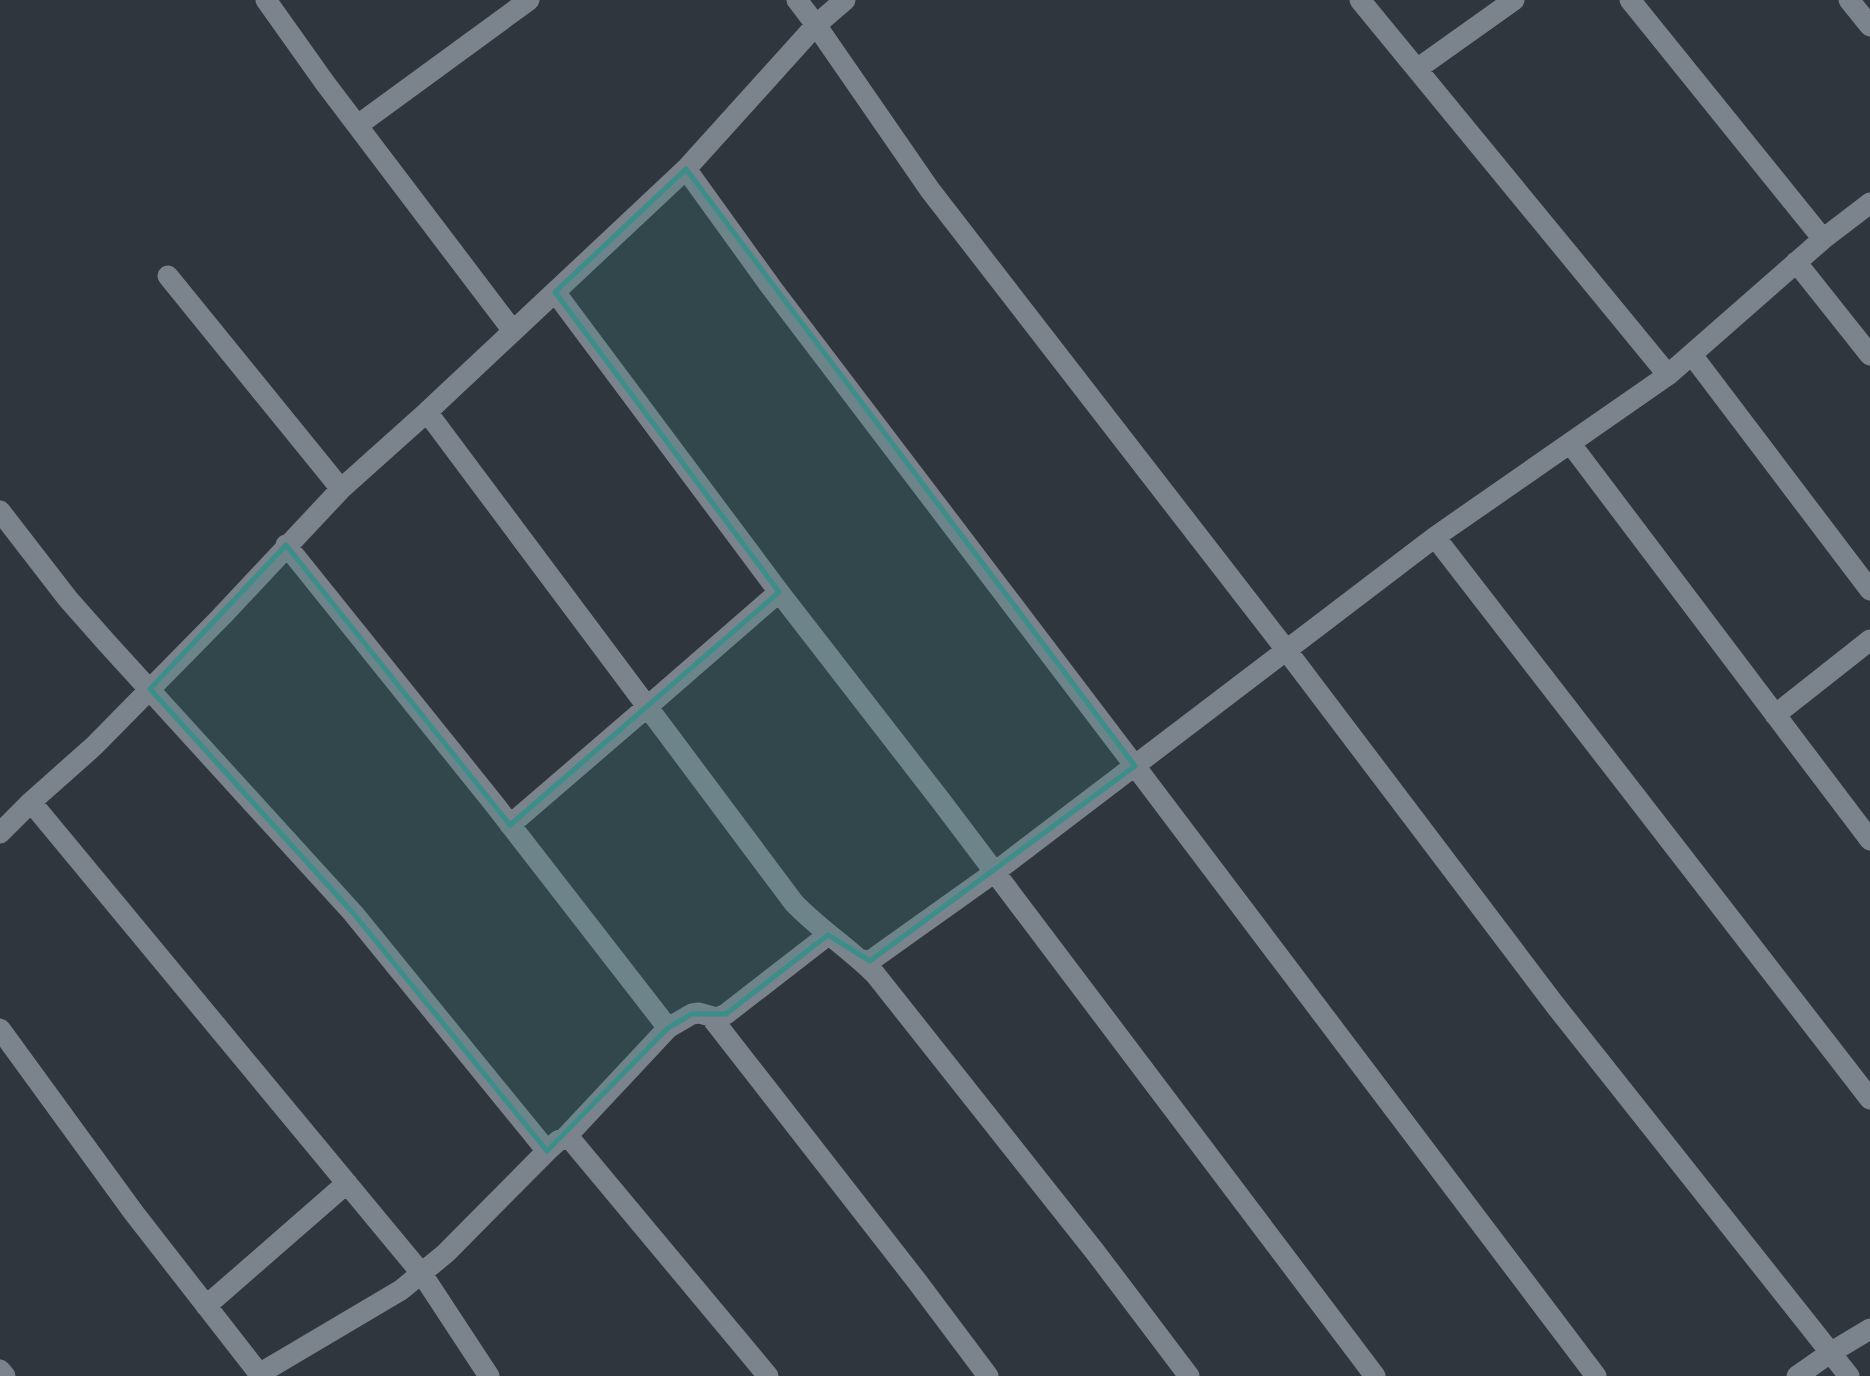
<svg xmlns="http://www.w3.org/2000/svg" width="1870" height="1376" font-family="'Sofia Sans Condensed',sans-serif">
<rect width="100%" height="100%" fill="#30363e"/>
<g fill="none" stroke-linecap="round" stroke-linejoin="round">
<path stroke="#7b838c" stroke-width="21" d="M266 0 325 83 513 331
M797 0 816 25 930 190 1287 651 1555 1005 1849 1376
M1360 0 1668 375
M1630 0 1823 239
M1849 0 1870 26
M1417 69 1514 0
M358 125 529 0
M686 169 771 287 1135 766 1596 1376
M1796 262 1870 355
M168 276 341 489
M555 292 779 592 941 801 1375 1376
M1692 355 1870 590
M427 412 794 903C819 929 850 949 875 974L1096 1253 1189 1376
M1570 443 1870 840
M0 511 68 599 106 642 353 913 547 1151
M1435 537 1870 1099
M286 545 495 805 668 1028
M1775 715 1870 640
M31 802 422 1274 489 1376
M510 825 647 707 779 592
M0 833 31 802 94 746 221 617 341 489 427 412 686 169 816 25 845 0
M861 960 870 961 995 872 1435 537 1668 375 1823 239 1870 203
M711 1017 916 1280 988 1376
M0 1029 134 1213 261 1376
M565 1138 668 1028 692 1014 699 1013 717 1018 726 1014 828 935
M206 1306 347 1183
M0 1370 5 1376
M259 1374 401 1290 446 1253 547 1151 558 1141 565 1138 572 1141 768 1376
M1797 1376 1830 1353 1870 1329"/>
</g>
<path fill="#3b8e89" fill-opacity="0.2" stroke="#3b8e89" stroke-width="5" stroke-linejoin="round" d="M686 169 1135 766 870 961 828 935 726 1014H692L668 1028 547 1151 353 913 150 689 286 545 510 825 779 592 555 292Z"/>
</svg>
